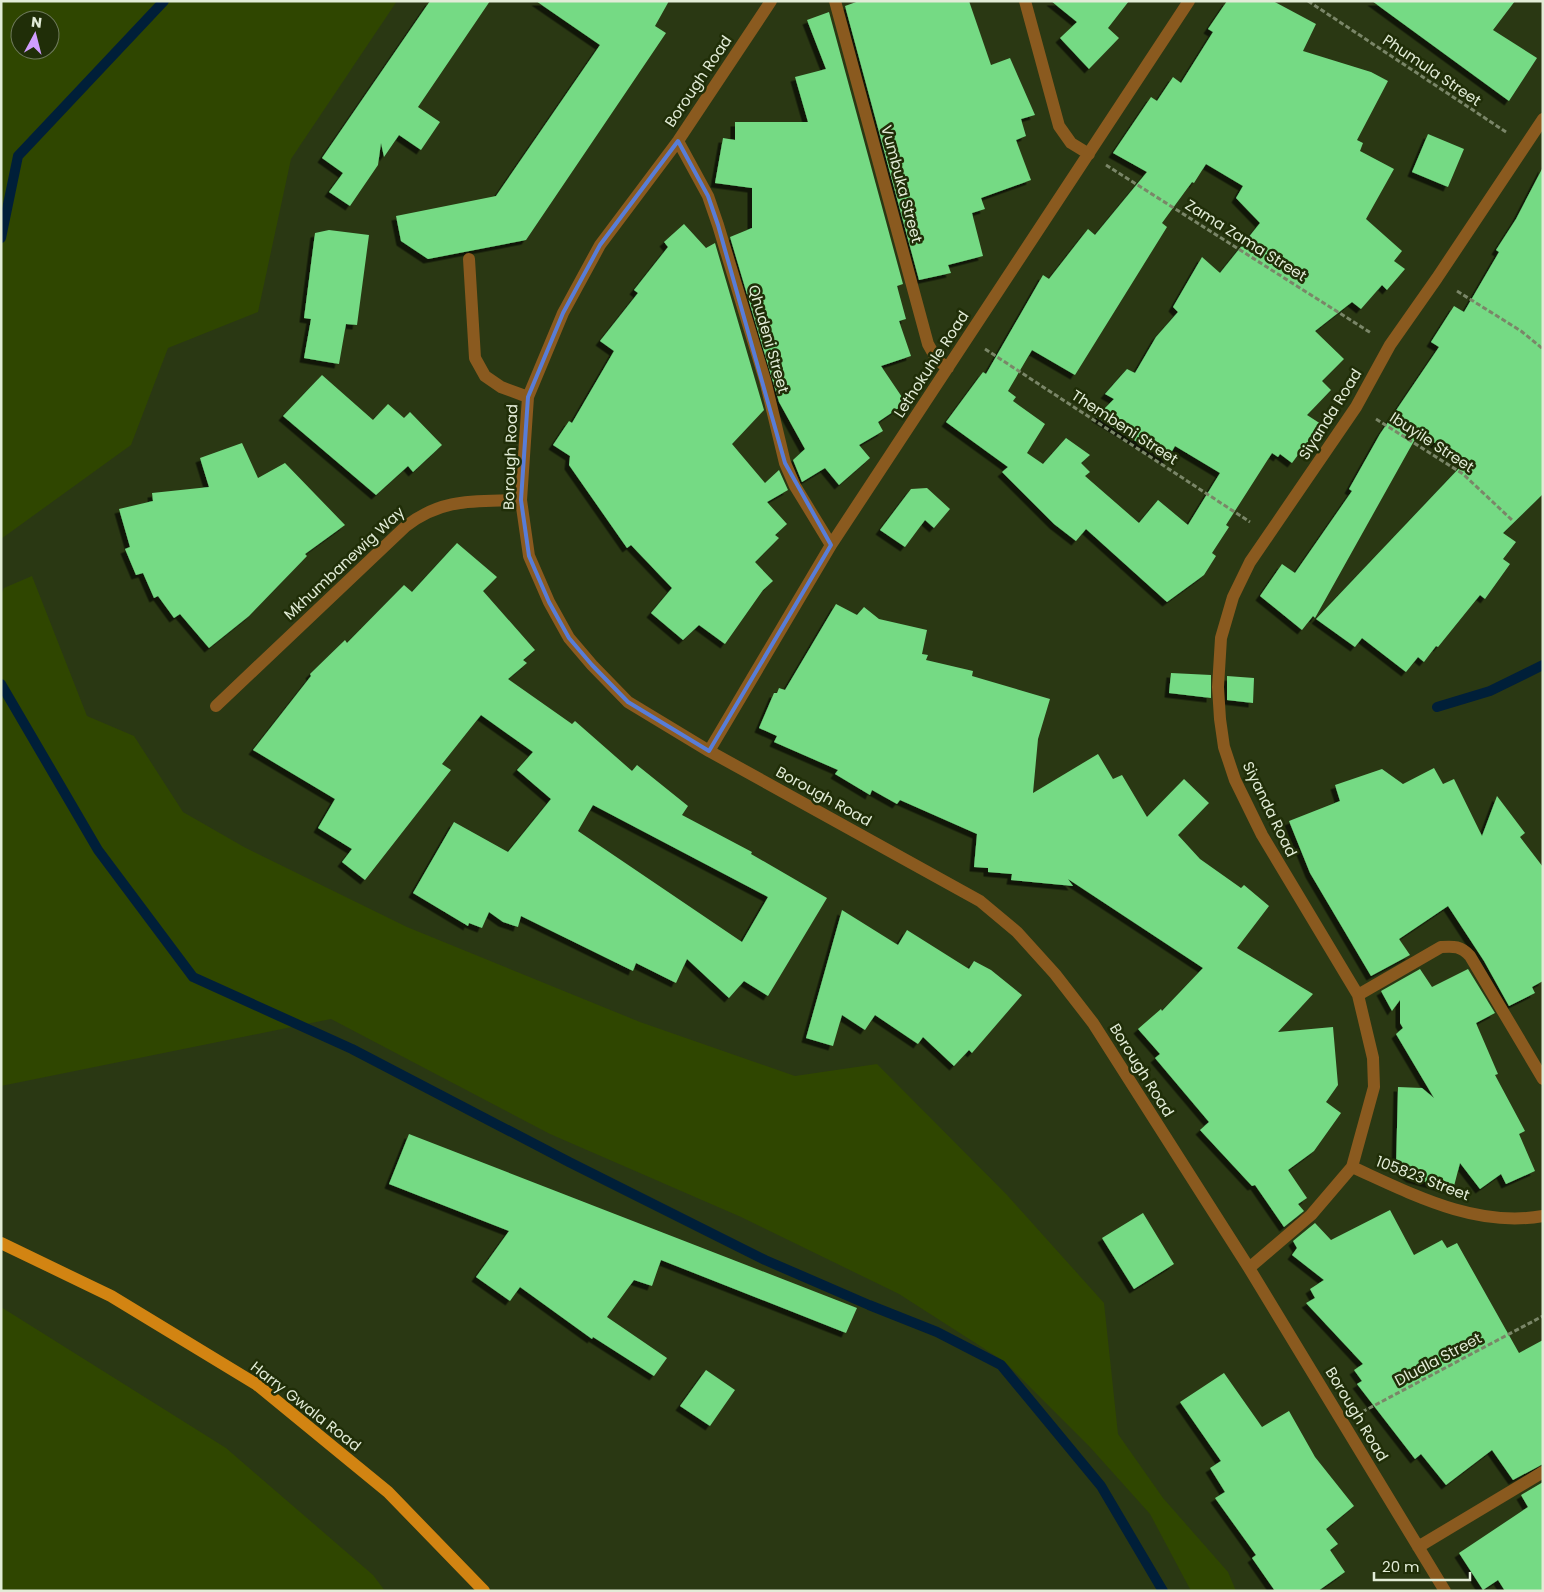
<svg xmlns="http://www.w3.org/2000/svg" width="1544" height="1592" font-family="Poppins,sans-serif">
<defs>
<filter id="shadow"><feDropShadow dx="-4.5" dy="4.5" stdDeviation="0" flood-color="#0009"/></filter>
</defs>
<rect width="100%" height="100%" fill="#2a3813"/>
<path fill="#2f4600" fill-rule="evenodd" d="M1 1H397L291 159 258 312 168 348 131 445 1 539ZM20 20H50V50H20Z
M32 576 87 716 134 736 183 812 244 847 407 927 640 1022 795 1076 877 1064 1007 1195 1104 1303 1118 1434 1163 1498 1228 1572 1236 1591H1191L1150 1514 1088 1445 1005 1362 899 1294 741 1217 550 1134 331 1019 1 1086V595L4 588Z
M1 1307 226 1448 373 1575 385 1591H1Z"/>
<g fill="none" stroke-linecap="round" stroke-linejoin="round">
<path stroke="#001f39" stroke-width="10" d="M1 238 18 156 164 1
M1 684 98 850 193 977 352 1049 569 1162 765 1260 869 1305 937 1332 1001 1365 1101 1486 1163 1591
M1437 707 1490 691 1543 665"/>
</g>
<path fill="#74da84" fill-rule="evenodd" filter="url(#shadow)" d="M430 1H490L418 107 440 122 421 150 399 135 384 157 381 143 378 165 350 206 329 192 343 173 322 158Z
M536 1H669L655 26 666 33 526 240 428 259 401 241 396 216 496 196 600 45Z
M859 1H969L991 65 1010 58 1035 115 1021 119 1026 136 1016 140 1031 180 981 198 985 209 972 213 983 256 948 265 951 273 919 280 845 6Z
M1051 1H1129L1108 28 1119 38 1089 69 1060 38 1077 22Z
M1227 1H1273L1316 24 1303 51 1371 72 1388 81 1357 140 1363 143 1360 151 1394 169 1366 219 1402 251 1394 261 1405 269 1387 290 1382 285 1361 309 1352 302 1315 331 1344 359 1322 381 1331 390 1307 415 1321 424 1292 463 1280 454 1278 457 1272 453 1226 525 1229 527 1212 553 1216 556 1204 575 1167 602 1086 529 1076 541 1054 524 1002 472 1008 467 946 422 983 372 986 374 1043 275 1049 279 1088 229 1095 235 1147 172 1113 153 1151 97 1157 101 1173 77 1181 83 1213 32 1208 29ZM1206 164 1243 186 1236 198 1260 223 1220 273 1202 257 1173 307 1178 312 1156 337 1135 373 1127 369 1105 394 1114 399 1096 417 1167 460 1175 446 1220 473 1188 525 1158 500 1139 523 1085 476 1090 472 1081 463 1090 455 1066 438 1043 464 1027 453 1045 424 1013 401 1016 397 1008 391 1032 350 1075 375 1167 227 1162 223 1192 182 1194 183Z
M1372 1H1515L1493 30 1537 58 1509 101Z
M829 12 903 284 897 286 906 319 899 321 911 356 881 366 906 403 878 422 883 431 859 445 870 458 839 485 825 468 802 482 793 460 805 449 779 402 730 237 752 228V188L715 183 723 138 735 140V122H808L795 77 826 69 807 20Z
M1428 134 1464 149 1448 187 1412 172Z
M1543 167V494L1503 533 1516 542 1503 559 1510 564 1485 599 1480 595 1438 647 1436 646 1424 662 1418 657 1406 672 1362 638 1355 647 1316 619 1464 463 1419 432 1315 618 1313 616 1302 630 1260 596 1282 564 1295 573 1352 491 1349 489 1380 434 1439 347 1431 342 1454 306 1464 312 1499 252 1496 250 1516 219Z
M684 224 706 248 715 243 764 410 732 444 765 483 779 470 788 490 767 502 787 524 775 535 779 538 755 562 773 581 763 590 725 644 699 625 683 640 651 613 672 588 631 545 627 548 569 465 570 456 553 445 569 421 572 423 614 351 600 341 638 293 634 290 668 247 664 242Z
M329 230 369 235 357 325 346 324 339 364 304 358 311 319 304 318 315 233Z
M322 375 373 420 388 404 404 418 410 412 442 445 413 472 408 466 376 495 283 416Z
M242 443 258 478 285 463 345 525 305 554 307 556 249 616 209 648 180 614 174 618 158 596 154 598 143 573 136 575 125 549 130 547 119 509 153 501 152 493 209 487 200 458Z
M927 488 950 509 934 528 925 520 905 547 880 530 911 489Z
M457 543 497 577 483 591 535 650 523 660 527 663 508 679 572 724 575 721 632 771 637 765 688 806 682 815 752 852 751 854 827 898 768 996 744 981 729 998 687 959 676 983 636 963 633 971 521 916 518 927 503 922 489 912 482 928 469 923 468 926 413 893 454 822 508 852 551 799 517 770 533 752 481 715 442 764 451 770 365 880 342 862 352 849 318 828 335 799 253 750 311 676 310 674 345 640 347 643 404 585 412 592ZM593 805 768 897 742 942 578 831Z
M836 604 857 615 864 607 879 619 927 630 922 654 928 655 926 660 973 671 972 676 1050 699 1038 739 1033 793 1098 754 1113 779 1122 775 1147 817 1184 779 1209 803 1178 835 1200 859 1241 888 1244 885 1269 906 1237 948 1313 994 1278 1032 1333 1027 1338 1085 1326 1102 1341 1113 1314 1151 1288 1170 1307 1198 1298 1204 1304 1211 1284 1227 1255 1185 1252 1186 1200 1130 1209 1122 1155 1058 1160 1054 1138 1029 1161 1009 1162 1011 1203 968 1068 879 1073 886 1011 880 1012 874 988 872V868L974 867 977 834 900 800 897 804 872 790 870 795 835 774 838 770 774 742 777 736 759 728 774 693H777L779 688 785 690Z
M1171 673 1211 675V698L1169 693Z
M1227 676 1254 678 1253 703 1227 700Z
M1434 768 1443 784 1454 779 1482 836 1497 796 1525 833 1520 837 1543 867V981L1532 987 1535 993 1509 1006 1484 961 1448 906 1399 939 1410 955 1371 976 1310 873 1289 821 1340 801 1335 785 1382 769 1403 784Z
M842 910 898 945 907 930 969 969 974 961 991 970 1022 995 972 1053 969 1050 954 1066 923 1037 918 1044 875 1015 865 1030 842 1015 833 1046 806 1038Z
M1420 969 1432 987 1468 969 1495 1013 1476 1023 1498 1074 1495 1075 1525 1131 1519 1134 1535 1171 1506 1184 1501 1174 1480 1189 1460 1163 1453 1190 1411 1178 1396 1167 1398 1087 1422 1088 1434 1098 1396 1034 1403 1028 1400 1023V1000L1392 1011 1381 991Z
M409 1134 857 1308 846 1333 661 1260 652 1286 634 1280 607 1317 667 1358 654 1376 593 1337 592 1339 520 1287 510 1301 476 1277 509 1231 389 1184Z
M1390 1210 1414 1255 1442 1240 1447 1248 1457 1243 1519 1353 1543 1340V1464L1513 1480 1492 1450 1446 1485 1421 1454 1415 1459 1357 1384 1362 1381 1354 1370 1363 1364 1306 1303 1315 1298 1310 1289 1324 1280 1292 1255 1297 1248 1293 1241 1315 1223 1331 1240Z
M1143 1213 1174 1264 1134 1289 1102 1238Z
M706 1370 735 1390 710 1426 680 1406Z
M1224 1373 1262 1427 1289 1411 1315 1457 1354 1506 1326 1529 1338 1544 1330 1550 1345 1572 1318 1591H1275L1252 1558 1256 1555 1215 1498 1225 1492 1210 1468 1221 1461 1180 1402Z
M1543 1482V1591H1505L1498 1580 1483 1590 1459 1553 1528 1507 1521 1495Z"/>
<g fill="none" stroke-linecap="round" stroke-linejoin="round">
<path stroke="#7a8668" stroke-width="3" stroke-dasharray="5 2.5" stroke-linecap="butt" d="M1308 1 1506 132
M1106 165 1371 333
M1457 291 1521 331 1543 349
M985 349 1250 522
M1376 419 1463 474 1513 521
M1362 1412 1543 1316"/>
<path stroke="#8a5a1f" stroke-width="12" d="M771 1 678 141 600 245 563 313 528 397 521 500 529 556 549 602 569 638 592 665 628 702 709 751 980 901 1017 932 1055 974 1093 1023 1249 1268 1445 1591
M835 1 928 344 937 360 948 368
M1025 1 1059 126 1071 143 1089 154
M678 141 708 196 718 225 765 380 785 463 795 486 831 545
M469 259 475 358 485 376 501 387 528 397
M216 706 406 526C444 497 476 502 521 500
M709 751 831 545 1189 1
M1358 995 1441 947C1454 946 1461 946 1470 956L1543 1079
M1352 1167C1412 1194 1475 1228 1543 1216
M1249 1268 1311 1215 1352 1167 1374 1087 1373 1058 1358 995 1262 835 1235 780 1224 747 1220 719 1218 687 1221 638 1233 597 1250 562 1356 407 1390 345 1437 278 1543 119
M1418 1547 1543 1472"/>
<path stroke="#d28412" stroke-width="12" d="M1 1243 111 1296 256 1384 388 1492 484 1591"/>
</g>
<path fill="none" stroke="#587dd8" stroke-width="4" stroke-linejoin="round" d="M678 141 708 196 718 225 785 463 831 545 709 751 628 702 592 665 569 638 549 602 529 556 521 500 528 397 563 313 600 245Z"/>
<g text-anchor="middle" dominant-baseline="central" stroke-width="5" stroke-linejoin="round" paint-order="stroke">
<g font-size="15" fill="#e2ecd7" stroke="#202e08">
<text transform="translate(1432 70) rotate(34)">Phumula Street</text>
<text transform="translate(698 81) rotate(-56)">Borough Road</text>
<text transform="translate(902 184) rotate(75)">Vumbuka Street</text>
<text transform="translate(1246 240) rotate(32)">Zama Zama Street</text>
<text transform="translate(769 339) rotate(74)">Qhudeni Street</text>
<text transform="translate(931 364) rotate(-57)">Lethokuhle Road</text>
<text transform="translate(1330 414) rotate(-58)">Siyanda Road</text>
<text transform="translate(1125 427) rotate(33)">Thembeni Street</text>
<text transform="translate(1432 442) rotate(33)">Ibuyile Street</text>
<text transform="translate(510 457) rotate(-88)">Borough Road</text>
<text transform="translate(344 563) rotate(-43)">Mkhumbanewig Way</text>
<text transform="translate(824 796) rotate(29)">Borough Road</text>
<text transform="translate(1270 809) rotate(64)">Siyanda Road</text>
<text transform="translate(1142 1070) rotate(58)">Borough Road</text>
<text transform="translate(1423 1178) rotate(21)">105823 Street</text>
<text transform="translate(1438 1359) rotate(-28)">Dludla Street</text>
<text transform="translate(306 1406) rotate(38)">Harry Gwala Road</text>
<text transform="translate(1357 1414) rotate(59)">Borough Road</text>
</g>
</g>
<rect width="1544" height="1592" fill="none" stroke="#e2ecd7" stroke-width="5"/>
<g transform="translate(35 35) rotate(7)"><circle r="24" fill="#202e08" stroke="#6e7a5b"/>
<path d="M0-4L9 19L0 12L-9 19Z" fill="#d09dfe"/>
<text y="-8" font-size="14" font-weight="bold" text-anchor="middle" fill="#e2ecd7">N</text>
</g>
<path d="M1374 1572v8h96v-8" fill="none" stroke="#e2ecd7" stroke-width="2.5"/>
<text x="1382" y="1572" font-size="15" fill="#e2ecd7" stroke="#202e08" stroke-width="4" paint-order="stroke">20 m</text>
</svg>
